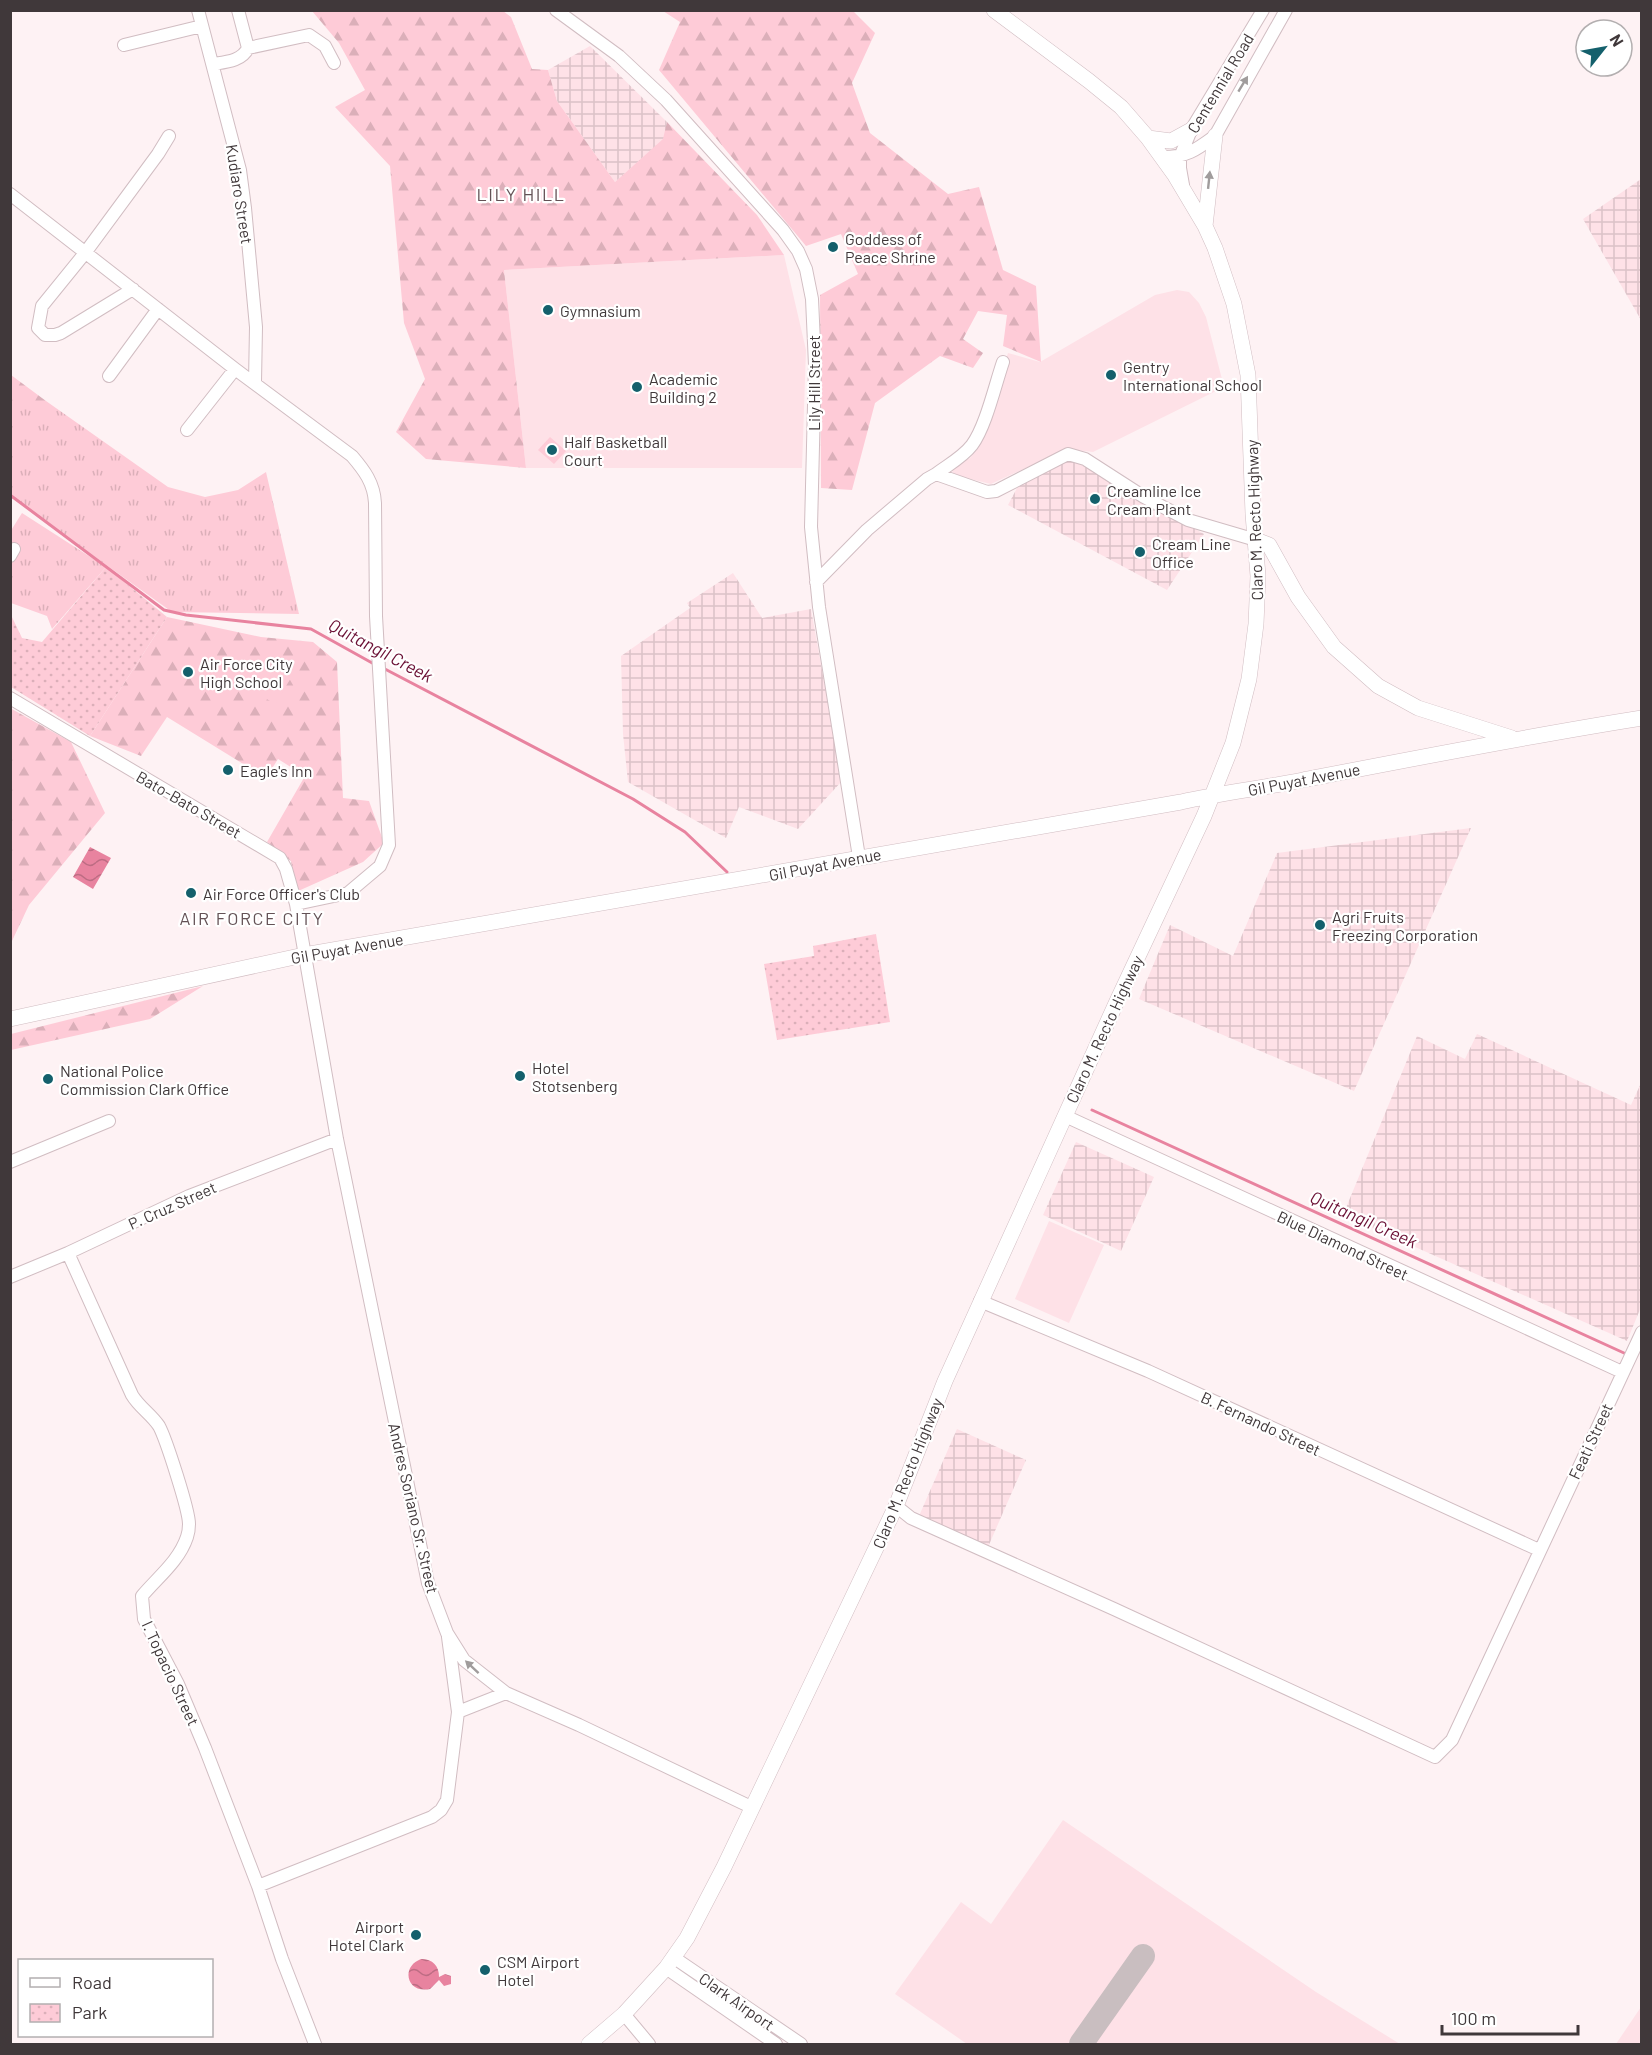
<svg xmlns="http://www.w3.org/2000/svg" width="1652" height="2055" font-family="Barlow,sans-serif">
<defs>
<pattern id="industrial-grid" width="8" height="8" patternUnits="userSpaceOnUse" patternTransform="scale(1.5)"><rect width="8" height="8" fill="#fee1e7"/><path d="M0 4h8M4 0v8" fill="none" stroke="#dbc2c7"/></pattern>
<pattern id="grass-tufts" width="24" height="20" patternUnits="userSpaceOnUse" patternTransform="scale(1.5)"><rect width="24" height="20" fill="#fecbd7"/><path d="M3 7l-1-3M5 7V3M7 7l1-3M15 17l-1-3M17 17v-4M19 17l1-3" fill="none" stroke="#dbafb9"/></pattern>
<pattern id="forest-firs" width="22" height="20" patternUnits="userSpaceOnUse" patternTransform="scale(1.5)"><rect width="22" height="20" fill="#fecbd7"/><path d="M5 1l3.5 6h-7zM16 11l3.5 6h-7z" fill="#dbafb9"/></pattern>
<pattern id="park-dots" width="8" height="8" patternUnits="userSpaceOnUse" patternTransform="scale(1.5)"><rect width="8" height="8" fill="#fecbd7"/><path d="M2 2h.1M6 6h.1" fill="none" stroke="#dbafb9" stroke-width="1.8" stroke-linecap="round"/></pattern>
<pattern id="water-waves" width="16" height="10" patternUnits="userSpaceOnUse" patternTransform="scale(1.5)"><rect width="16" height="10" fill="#e8839f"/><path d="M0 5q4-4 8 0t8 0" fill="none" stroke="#bd6c83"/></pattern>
</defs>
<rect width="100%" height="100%" fill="#fef2f4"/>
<path fill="#fee1e7" d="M784 255 806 350 802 468H526L504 270Z
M1177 290 1189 292 1199 303 1206 317 1224 387 1093 452 1067 449 991 484 966 478 953 473 951 468 970 458 978 448 1008 353 1040 362 1155 295Z
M1049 1221 1104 1245 1069 1323 1015 1299Z
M1063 1820 1316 1992 1400 2044H967L895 1994 961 1902 991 1924Z
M1641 2007V2044H1616Z"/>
<path fill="url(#industrial-grid)" d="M590 46 667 122 664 139 615 182 557 101 548 70Z
M1641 179V320L1583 219Z
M1071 459 1204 534 1167 590 1008 505 1017 488 1052 465Z
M733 573 762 618 811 609 842 781 798 829 739 807 726 838 628 782 623 734 621 656 690 608 687 603Z
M1471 828 1354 1091 1139 999 1170 925 1233 956 1277 853Z
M1477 1034 1631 1105 1641 1083V1307L1627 1341 1343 1215 1417 1036 1465 1059Z
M1076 1142 1154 1177 1121 1251 1043 1215Z
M957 1429 1026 1460 988 1547 919 1516Z"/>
<path fill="url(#grass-tufts)" d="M11 401H46L168 487 205 497 238 490 266 472 299 614 172 612 11 497Z
M22 513 106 567 52 629 47 616 11 603 10 532Z"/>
<path fill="url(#forest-firs)" d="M312 11H503L511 17 532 69 548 70 557 101 615 182 663 139 667 122 757 215 784 255 504 270 526 468 426 459 396 432 425 379 404 323 390 166 335 107 365 90 339 43Z
M663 11H853L875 33 852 83 870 133 948 194 979 187 1003 270 1036 286 1041 362 1003 346 1007 315 978 311 963 339 983 353 973 368 940 356 875 403 852 490 821 488 820 295 858 274 841 234 806 246 659 70 680 22Z
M10 375H11L46 401H11Z
M167 617 261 637 313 642 337 662 343 798 369 801 384 843 363 862 296 892 291 861 267 842 305 776 278 759 266 778 167 717 141 756 90 736Z
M10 708 71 742 105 813 29 905 11 943Z
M203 986 150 1019 11 1050V1034Z"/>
<path fill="url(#park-dots)" d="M106 567 167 617 90 736 11 687V615L22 638 42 642Z
M876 934 890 1022 777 1040 764 964 814 956 813 946Z"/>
<path fill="#fecbd7" d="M550 437 566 451 554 464 538 450Z
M274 661 294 673 275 704 255 692Z"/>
<path fill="url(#water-waves)" d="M90 847 111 858 93 889 73 877Z
M421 1959C433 1959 439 1966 439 1977L445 1974 451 1976V1984L444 1986 439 1980 430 1989C407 1994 400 1967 421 1959Z"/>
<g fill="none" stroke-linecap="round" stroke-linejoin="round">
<path stroke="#e8839f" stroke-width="3" d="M10 495 164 610 186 615 311 629 374 664
M383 668 633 799 685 832 727 872
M1092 1110 1624 1353"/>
<path stroke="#c9bec0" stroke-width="24" d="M1081 2044 1143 1956"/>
<g stroke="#d1bdc2" stroke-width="14">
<path id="minor" d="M198 10 240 170 245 208 256 327 255 382
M556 10 619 56 666 100 783 230 798 251 806 269 812 299 815 365 811 527 819 607 859 857
M124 45 202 26
M248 48 309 35 325 46 334 63
M213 64C226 62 242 61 248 48L238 10
M1163 157C1187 157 1196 150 1215 136L1286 10
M1183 185 1180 168V157L1191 130 1263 10
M10 194 235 369 352 456C364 470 374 483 375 503L376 616 389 845 380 866 348 893 296 904
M133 289 61 333 55 335H45L38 328 42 306 85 253 158 154 169 136
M109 376 158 309
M187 430 235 369
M936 474C948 465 963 457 972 445 986 426 995 385 1003 362
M10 556 14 549
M816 582 867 530 927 479 936 474 987 492 996 491 1068 454 1085 459 1144 497 1188 520 1256 540
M10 698 280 858 286 869 296 904 337 1139 428 1583 447 1633 464 1660 506 1693 579 1725 751 1807
M1065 1116 1622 1372
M10 1162 109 1121
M68 1253 132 1395C139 1407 151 1414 159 1426 166 1439 189 1510 189 1524 189 1528 188 1534 187 1537 179 1561 158 1577 142 1596L144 1619 178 1684 205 1748 258 1886 282 1959 315 2044
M10 1277 68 1253 189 1196 337 1139
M980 1301 1148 1371 1539 1550
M896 1506 911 1518 1114 1609 1435 1757 1452 1740 1642 1332
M458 1712 506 1693
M258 1886 432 1817 441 1810 447 1800 458 1712 448 1637
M673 1957 801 2044
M666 1968 776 2044
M624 2014 649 2044"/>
</g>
<g stroke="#d1bdc2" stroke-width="16">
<path id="major" d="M1148 138 1171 141 1191 130
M1205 226 1215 136
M1256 540 1269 545 1298 597 1334 647 1378 686 1418 708 1512 738
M10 1019 304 955 1181 802C1222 793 1263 788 1303 780 1416 758 1528 736 1642 718
M589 2044 624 2014 666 1968 687 1938 724 1867 896 1506 945 1381 1118 999 1204 816 1233 743 1249 679 1256 624 1258 576 1253 514 1248 375 1234 304 1215 248 1205 226 1174 174 1148 138 1121 107 1089 81 994 10"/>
</g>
<use href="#minor" stroke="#fff" stroke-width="12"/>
<use href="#major" stroke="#fff" stroke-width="15"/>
</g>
<defs><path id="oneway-solid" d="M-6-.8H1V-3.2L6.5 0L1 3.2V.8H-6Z" transform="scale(1.5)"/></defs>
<g fill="#a09c9c">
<use href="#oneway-solid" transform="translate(1243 84) rotate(-59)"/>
<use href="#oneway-solid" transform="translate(1209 180) rotate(-84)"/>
<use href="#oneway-solid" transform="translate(472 1667) rotate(-137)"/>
</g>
<g fill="#14606c" stroke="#fff" stroke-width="2">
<circle cx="833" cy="247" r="6"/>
<circle cx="548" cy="310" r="6"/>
<circle cx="1111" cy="375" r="6"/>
<circle cx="637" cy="387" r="6"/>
<circle cx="552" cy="450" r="6"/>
<circle cx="1095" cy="499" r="6"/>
<circle cx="1140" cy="552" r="6"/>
<circle cx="188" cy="672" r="6"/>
<circle cx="228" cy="770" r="6"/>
<circle cx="191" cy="893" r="6"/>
<circle cx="1320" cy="925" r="6"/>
<circle cx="520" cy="1076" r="6"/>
<circle cx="48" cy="1079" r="6"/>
<circle cx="416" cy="1935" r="6"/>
<circle cx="485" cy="1970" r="6"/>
</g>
<g text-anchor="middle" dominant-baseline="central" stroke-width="4.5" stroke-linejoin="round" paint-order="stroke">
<g font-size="16" fill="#40383a" stroke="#fff">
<text transform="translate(1220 83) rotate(-59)">Centennial Road</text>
<text transform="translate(240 194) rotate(81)">Kudiaro Street</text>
<text transform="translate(813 383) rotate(-90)">Lily Hill Street</text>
<text transform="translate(1254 520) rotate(-92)">Claro M. Recto Highway</text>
<text transform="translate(1304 779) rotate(-11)">Gil Puyat Avenue</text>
<text transform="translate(189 804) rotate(30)">Bato-Bato Street</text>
<text transform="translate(825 864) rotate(-11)">Gil Puyat Avenue</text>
<text transform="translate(347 948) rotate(-10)">Gil Puyat Avenue</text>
<text transform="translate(1104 1029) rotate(-65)">Claro M. Recto Highway</text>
<text transform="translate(172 1205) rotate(-24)">P. Cruz Street</text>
<text transform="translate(1343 1245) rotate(25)">Blue Diamond Street</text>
<text transform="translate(1261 1423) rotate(25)">B. Fernando Street</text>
<text transform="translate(1590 1441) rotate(-65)">Feati Street</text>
<text transform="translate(907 1473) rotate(-68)">Claro M. Recto Highway</text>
<text transform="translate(414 1508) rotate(77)">Andres Soriano Sr. Street</text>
<text transform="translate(171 1673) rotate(65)">I. Topacio Street</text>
<text transform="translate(737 2001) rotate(35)">Clark Airport</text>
</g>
<g font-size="16" fill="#40383a" stroke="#fff" text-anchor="start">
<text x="845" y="238">Goddess of<tspan x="845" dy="18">Peace Shrine</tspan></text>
<text x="560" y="310">Gymnasium</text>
<text x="1123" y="366">Gentry<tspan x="1123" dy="18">International School</tspan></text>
<text x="649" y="378">Academic<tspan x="649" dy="18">Building 2</tspan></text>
<text x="564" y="441">Half Basketball<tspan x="564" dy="18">Court</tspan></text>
<text x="1107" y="490">Creamline Ice<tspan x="1107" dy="18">Cream Plant</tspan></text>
<text x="1152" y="543">Cream Line<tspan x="1152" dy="18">Office</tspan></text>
<text x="200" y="663">Air Force City<tspan x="200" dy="18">High School</tspan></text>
<text x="240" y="770">Eagle's Inn</text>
<text x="203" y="893">Air Force Officer's Club</text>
<text x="1332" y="916">Agri Fruits<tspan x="1332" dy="18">Freezing Corporation</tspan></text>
<text x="532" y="1067">Hotel<tspan x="532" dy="18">Stotsenberg</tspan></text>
<text x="60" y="1070">National Police<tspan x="60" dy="18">Commission Clark Office</tspan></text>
<text x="404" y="1926" text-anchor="end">Airport<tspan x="404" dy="18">Hotel Clark</tspan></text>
<text x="497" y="1961">CSM Airport<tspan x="497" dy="18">Hotel</tspan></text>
</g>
<g font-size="18" letter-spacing="1.5" fill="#645256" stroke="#fff">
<text x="521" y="194">LILY HILL</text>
<text x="252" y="918">AIR FORCE CITY</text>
</g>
<g font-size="18" font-style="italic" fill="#6a0f34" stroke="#fff">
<text transform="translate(381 650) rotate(28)">Quitangil Creek</text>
<text transform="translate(1364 1219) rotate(24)">Quitangil Creek</text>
</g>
</g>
<rect width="1652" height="2055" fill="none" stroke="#40383a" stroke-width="24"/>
<rect x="18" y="1959" width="195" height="78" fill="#ffffff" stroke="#b3afb0" stroke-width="1.5"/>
<rect x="30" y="1978" width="30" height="9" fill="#ffffff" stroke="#b3afb0" stroke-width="1.5"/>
<text x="72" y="1989" font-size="18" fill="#40383a">Road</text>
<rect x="30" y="2004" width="30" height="18" fill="url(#park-dots)" stroke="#b3afb0" stroke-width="1.5"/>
<text x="72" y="2019" font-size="18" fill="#40383a">Park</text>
<g transform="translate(1604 48) rotate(59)"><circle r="28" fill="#ffffff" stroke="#b3afb0" stroke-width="1.5"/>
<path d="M0-4.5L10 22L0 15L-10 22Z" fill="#14606c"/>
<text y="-9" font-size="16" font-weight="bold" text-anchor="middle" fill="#40383a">N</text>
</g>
<path d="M1442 2025v9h136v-9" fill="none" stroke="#40383a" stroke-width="3"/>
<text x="1451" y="2025" font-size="18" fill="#40383a" stroke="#ffffff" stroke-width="4.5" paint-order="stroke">100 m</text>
</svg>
